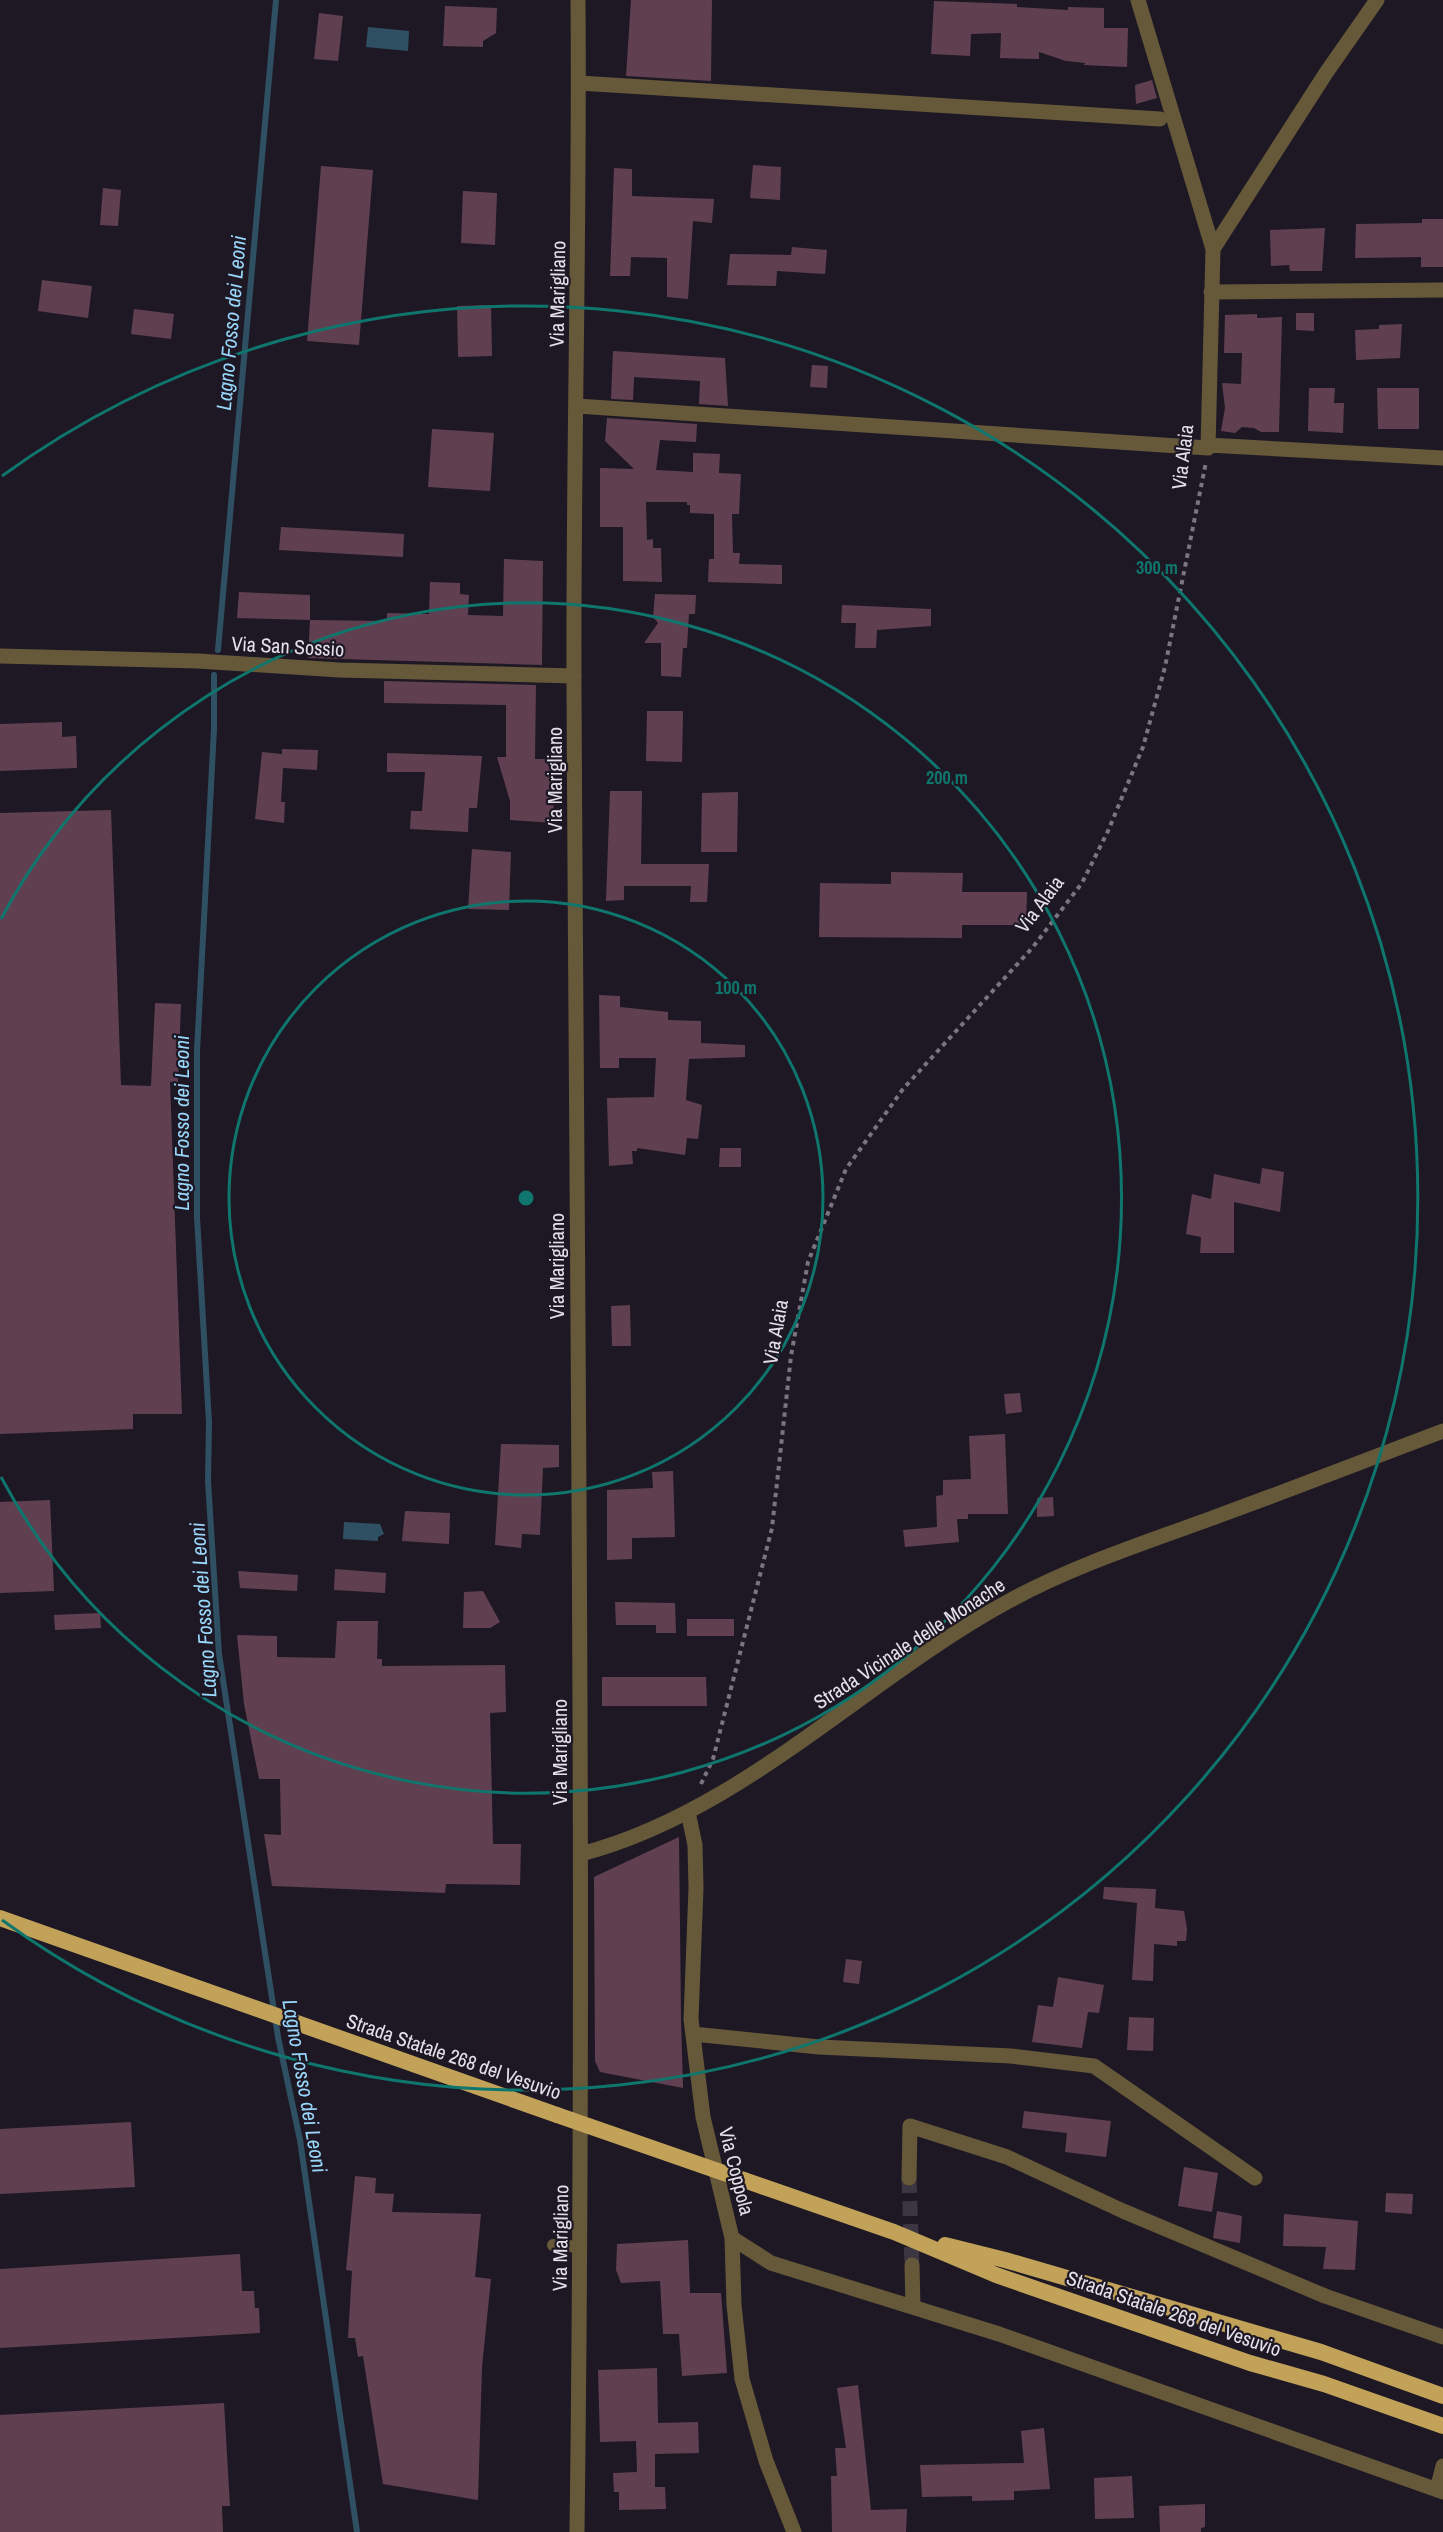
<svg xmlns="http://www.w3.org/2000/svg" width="1443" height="2532" font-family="'Archivo Narrow',sans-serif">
<rect width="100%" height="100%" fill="#1e1825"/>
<path fill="#2e5062" d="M368 27 409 31 408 51 366 47Z
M344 1522 380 1524 384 1534 378 1537V1541L343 1539Z"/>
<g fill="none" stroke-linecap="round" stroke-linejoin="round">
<path stroke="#2e5062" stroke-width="6" d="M218 650 276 0
M214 675V729L197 1051V1217L209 1422 208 1481 219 1654 278 2037 300 2140 357 2532"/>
</g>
<path fill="#604050" d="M631 0H712L711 81 626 76Z
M934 1 1017 4V7L1068 10V7L1104 8V28H1128L1127 67 1084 65 1085 63 1066 61 1039 52V59L1000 58 1001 33 971 34 970 56 931 54Z
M445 6 497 8 496 33 483 41V47L443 46Z
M319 13 343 16 338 61 314 59Z
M1152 80 1157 98 1136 104 1135 85Z
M753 165 781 167 780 200 750 198Z
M321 166 373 170 359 345 307 341Z
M614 168 632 169V196L714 199 712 223 693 221 688 299 667 297V258L631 257 630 276H610Z
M103 188 121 190 118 226 100 225Z
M463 191 497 193 495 245 461 243Z
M1422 219H1443V267H1421V257L1355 258 1356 224 1422 223Z
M1325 228 1322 271H1290L1289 265 1271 266 1270 230Z
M792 247 827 250 825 274 777 271 776 286 727 285 730 254 791 255Z
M42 280 92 286 88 318 38 311Z
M491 305 492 356 458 357 457 306Z
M134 309 174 314 171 339 131 334Z
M1296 313H1314V331L1296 330Z
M1257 314V318L1282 317 1279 432H1261L1254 428 1242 427 1235 433 1221 431 1225 408 1222 383 1241 384 1242 353H1224L1225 315Z
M1402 324 1400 358 1356 360 1355 330 1379 329V325Z
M613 351 725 358 728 406 699 404 700 381 634 377 633 400 611 399Z
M812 365 828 366 827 388 810 387Z
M1309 388H1335L1334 403H1344L1343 433 1308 431Z
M1377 388H1419V429H1378Z
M607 418 697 424 696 442 660 440 656 470 693 472V453L720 454 719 473 741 474 739 514H732L733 553H740L739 564 782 565V584L708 582 709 559H714V514L690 513V505H687V502H646L647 540 653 539V548H661L662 582 623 581V527H600V468L634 469 605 441Z
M432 429 494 433 490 491 428 487Z
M281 527 404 534 403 557 279 550Z
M504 559 543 561 542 665 308 658 310 620 387 621V613L429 614 430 582 460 583V594L469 595 468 615 503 616Z
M239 592 310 595V620L237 618Z
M655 594 696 595 695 614H689L687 648H683L681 677 661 676V643H644L658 623 653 617Z
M842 605 931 609V626L877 630 876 648H855L856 623H841Z
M384 681 536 685 535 759H555L553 823 510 820V801L497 757H506V705L384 703Z
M647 711H683L682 762 646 761Z
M62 722V737L76 736 77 768 0 771V724Z
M282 749 318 750 317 770 283 768 281 802H285L284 823 255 819 262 752 282 754Z
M387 753 482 756 477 808H469L468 832 410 829 411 811H422L425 772H387Z
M610 791H642L641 864H709L707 902H690L691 886H624V900L606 901Z
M738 792 737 852H701L702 793Z
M111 810 121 1085 151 1086 155 1003 181 1004 178 1083 170 1082 182 1414H133V1429L0 1434V813Z
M472 849 511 852 509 910 468 909Z
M891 872 963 873 962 892H1027L1026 925H962V938L819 937 820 883 891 884Z
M599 995 620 996V1007L668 1012V1020L701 1021V1043L745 1045V1057L689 1059 686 1100 702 1105 698 1139 687 1138 685 1155 637 1148V1151H632L633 1164 609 1166 607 1098 654 1097 656 1058H619V1068H600Z
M720 1148H741V1167H719Z
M1262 1168 1284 1172 1280 1212 1234 1202V1253H1200L1201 1237 1186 1234 1192 1194 1211 1199 1214 1174 1260 1184Z
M630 1305 631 1346H612L611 1306Z
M1020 1393 1022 1412 1006 1414 1004 1394Z
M1005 1434 1008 1514H968V1519H957L959 1542 905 1547 903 1530 937 1527 936 1496 943 1495V1480L971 1479 969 1436Z
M501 1444 559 1445V1467L543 1468 540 1535 522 1534 521 1548 495 1545Z
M673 1471 675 1537 632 1538V1559L607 1560V1490L653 1488 652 1472Z
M1053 1497 1054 1516 1037 1517V1498Z
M50 1500 54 1591 0 1593V1502Z
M405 1511 450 1513 449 1544 402 1541Z
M335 1569 386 1573 385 1593 334 1590Z
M238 1571 298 1575 297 1591 240 1588Z
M483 1591 500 1622 490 1628H463L464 1592Z
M615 1602 675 1603 676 1633H656V1625H616Z
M100 1613 101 1628 55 1630 54 1615Z
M687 1619H734V1636H687Z
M337 1621H378L377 1659H382V1666L505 1665 506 1712 490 1713 493 1844H521L520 1885 446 1884 445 1893 272 1886 264 1834 281 1835 280 1779H259L244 1704 237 1635 277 1636V1657L335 1658Z
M602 1677H706L707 1706H602Z
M679 1837 681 2019 683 2088 600 2072 595 2061 594 1877Z
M1104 1887 1156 1889 1155 1908 1184 1911 1187 1929 1186 1941H1177V1946L1154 1944 1153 1981 1132 1980 1137 1903 1103 1899Z
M846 1959 862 1961 859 1984 843 1982Z
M1058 1977 1104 1985 1099 2013 1088 2012 1082 2048 1032 2042 1038 2005 1053 2007Z
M1129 2017 1154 2018 1153 2051 1127 2050Z
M1024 2111 1111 2121 1106 2157 1065 2152 1067 2133 1022 2128Z
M131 2122 135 2187 0 2194V2129Z
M1184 2167 1218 2173 1212 2212 1178 2206Z
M355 2176 376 2178 375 2193 394 2194 392 2212 481 2214 475 2277 491 2279 482 2367 478 2500 383 2484 363 2356 358 2357 355 2338H348L352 2271 346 2270Z
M1386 2193 1413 2194 1412 2214 1385 2212Z
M1217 2211 1242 2216 1240 2243 1213 2238Z
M1284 2214 1358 2221 1355 2270 1323 2269 1326 2247 1283 2246Z
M688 2240 690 2293H721L727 2373 682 2376 679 2334H663L660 2281 621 2283 616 2270 617 2244Z
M240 2254 242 2291H254L255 2308H259L260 2333 0 2348V2269Z
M657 2368 658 2423 698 2422 699 2453 655 2454V2487H665L666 2509 619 2510V2492H614L613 2473 637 2472 636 2441 600 2442 598 2370Z
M858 2385 871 2510 907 2509 906 2532H832L831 2476H837L835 2448H846L837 2388Z
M224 2403 230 2506H222L223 2532H0V2415Z
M1044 2428 1050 2489 1014 2491V2500L972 2501V2496L922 2497 920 2465 1024 2463 1021 2431Z
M1132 2476 1134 2518 1095 2519 1094 2478Z
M1205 2504V2527L1201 2528V2532H1160L1159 2506Z"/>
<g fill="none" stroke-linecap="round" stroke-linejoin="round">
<path stroke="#3c3642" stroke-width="15" stroke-dasharray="15 8" stroke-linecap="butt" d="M909 2178 912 2265"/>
<path stroke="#7a7580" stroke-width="4" stroke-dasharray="4.5 4.5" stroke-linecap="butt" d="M701 1784 713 1759 772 1528 791 1356 808 1262 846 1169 903 1089 1033 947 1082 883 1108 831 1143 747 1165 667 1206 462"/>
<path stroke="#665939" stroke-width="12" d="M553 2245 581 2247"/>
<path stroke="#665939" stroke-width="15" d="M1138 0 1213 249
M579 83 1160 119
M1211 292 1443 290
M577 406 1208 448 1213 249 1326 73 1377 0
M1208 445 1443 458
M0 656 198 661 339 670 574 676
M688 1812 695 1845 696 1888 691 2019 703 2117 732 2238 734 2305 742 2379 766 2461 794 2532
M581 1854C742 1812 865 1679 1009 1601 1071 1567 1141 1544 1207 1520 1286 1491 1365 1461 1443 1431
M693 2034 819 2047 1011 2056 1094 2066 1255 2178
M909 2178 910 2126 1007 2157 1123 2211 1325 2296 1443 2337
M732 2238 771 2263 999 2334 1443 2492
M912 2265 913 2307
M1437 2490 1443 2466"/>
<path stroke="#665939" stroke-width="15" d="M577 2532C585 1917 577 1302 574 687 573 458 580 229 578 0"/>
<path stroke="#c1a258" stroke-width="16" d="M0 1918 557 2115
M744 2180 894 2232 996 2275 1250 2363 1324 2384 1443 2426
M945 2245 1005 2260 1321 2352 1443 2396"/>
<path stroke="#c1a258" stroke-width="16" d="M557 2115 744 2180"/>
</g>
<g fill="none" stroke="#0f766e" stroke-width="3">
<circle cx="526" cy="1198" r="297"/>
<path d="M1 919A595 595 0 1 1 1 1477"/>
<path d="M2 476A892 892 0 1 1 2 1920"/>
</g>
<g text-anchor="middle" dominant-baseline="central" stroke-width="4.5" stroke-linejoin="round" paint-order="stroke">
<g font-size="20" fill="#e4e0e9" stroke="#1e1825">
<text transform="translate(557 294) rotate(-89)">Via Marigliano</text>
<text transform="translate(1182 457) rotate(-83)">Via Alaia</text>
<text transform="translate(288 646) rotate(3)">Via San Sossio</text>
<text transform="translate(554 780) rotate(-90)">Via Marigliano</text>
<text transform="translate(1039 904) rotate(-53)">Via Alaia</text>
<text transform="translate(556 1266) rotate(-90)">Via Marigliano</text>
<text transform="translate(775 1332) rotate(-80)">Via Alaia</text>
<text transform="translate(909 1643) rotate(-33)">Strada Vicinale delle Monache</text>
<text transform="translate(559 1752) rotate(-90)">Via Marigliano</text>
<text transform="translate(454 2056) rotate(19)">Strada Statale 268 del Vesuvio</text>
<text transform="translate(737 2171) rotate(76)">Via Coppola</text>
<text transform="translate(560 2238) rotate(-89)">Via Marigliano</text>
<text transform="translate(1174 2313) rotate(19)">Strada Statale 268 del Vesuvio</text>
</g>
<g font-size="21" font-style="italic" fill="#99d7fa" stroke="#1e1825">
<text transform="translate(231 323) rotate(-85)">Lagno Fosso dei Leoni</text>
<text transform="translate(181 1123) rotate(-90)">Lagno Fosso dei Leoni</text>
<text transform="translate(203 1610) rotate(-94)">Lagno Fosso dei Leoni</text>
<text transform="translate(305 2086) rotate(80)">Lagno Fosso dei Leoni</text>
</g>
</g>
<circle cx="526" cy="1198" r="9" fill="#0f766e" stroke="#1e1825" stroke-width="3"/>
<g font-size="18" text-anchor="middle" font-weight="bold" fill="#0f766e" stroke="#1e1825" stroke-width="4.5" stroke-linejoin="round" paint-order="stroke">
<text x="1157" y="574">300 m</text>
<text x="947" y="784">200 m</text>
<text x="736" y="994">100 m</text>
</g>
</svg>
